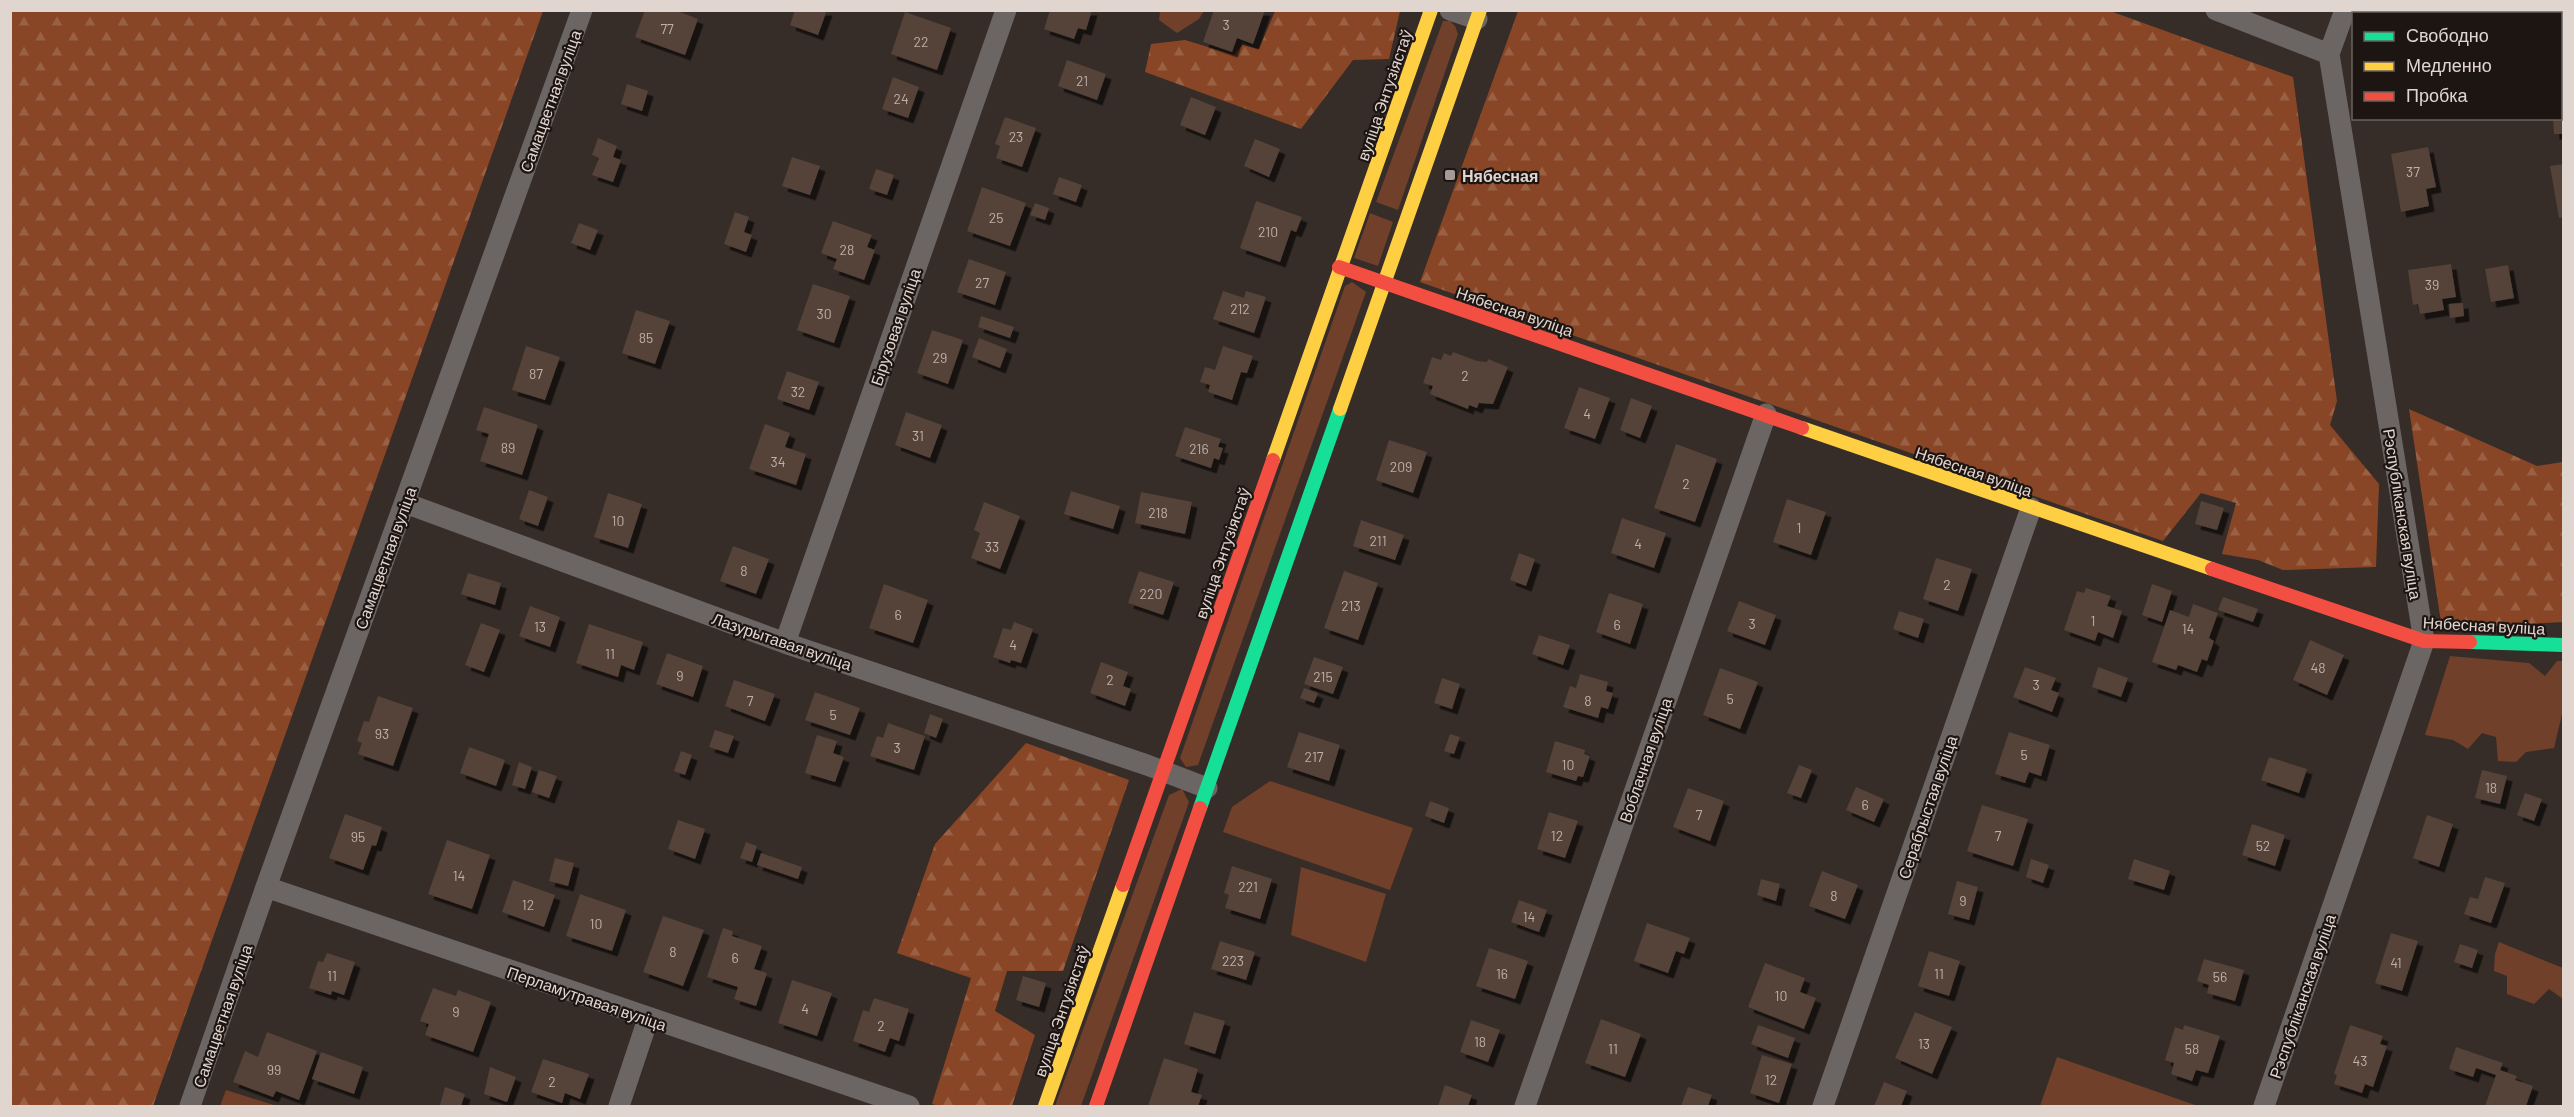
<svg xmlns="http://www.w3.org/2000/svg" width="2574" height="1117" font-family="Barlow,sans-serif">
<defs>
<pattern id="forest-firs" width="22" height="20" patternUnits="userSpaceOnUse" patternTransform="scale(1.5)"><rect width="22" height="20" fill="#894626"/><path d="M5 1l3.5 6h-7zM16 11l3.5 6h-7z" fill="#996044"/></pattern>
<filter id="shadow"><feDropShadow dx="5.5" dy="5.5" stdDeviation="0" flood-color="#0009"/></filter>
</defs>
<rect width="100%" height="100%" fill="#362c28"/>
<path fill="#70402b" d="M1160 11V10L1204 11 1199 19 1177 33 1159 20Z
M1443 21H1450L1455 26 1458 34 1398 210 1376 202Z
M1370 213 1393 222 1378 266 1354 258Z
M1352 282 1366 292 1198 765 1186 767 1180 758 1345 286Z
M2450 656 2529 663 2545 676 2557 661H2563V710L2554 748 2526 752 2516 762 2498 761 2496 737 2482 733 2468 749 2453 740 2425 735Z
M1270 781 1413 828 1390 890 1223 832 1232 807Z
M1182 789 1189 802 1081 1106H1055L1169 795Z
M1301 867 1386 894 1366 962 1291 935Z
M2499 942 2563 968V999L2549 989 2534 1004 2507 994V976L2494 971 2495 954Z
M2057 1057 2198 1106H2040Z
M226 1090 277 1106H220Z"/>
<path fill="url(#forest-firs)" d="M10 11H543L153 1106H11Z
M1275 11H1400L1389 59 1353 60 1301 129 1145 72 1151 44 1185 40 1234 55 1242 45 1259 49Z
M1518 11H2110L2293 77 2337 401 2330 425 2379 484 2376 567 2283 570 2258 560 2222 554 2236 503 2201 493 2163 541 1420 282Z
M2409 409 2537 466 2563 462V622L2442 629Z
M1026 743 1129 780 1063 971H1007L995 1011 1035 1035 1012 1106H939L932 1104 971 978 897 953 935 844Z"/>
<path fill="#544238" filter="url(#shadow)" d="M645 10H675L698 19 685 55 635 37Z
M795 10H827L818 35 790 25Z
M1050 10H1092L1086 30 1078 28 1074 39 1044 29Z
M1214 10H1265L1253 44 1237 38 1232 52 1203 42Z
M905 12 951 28 937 70 891 54Z
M1067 60 1106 74 1097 100 1058 86Z
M893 77 919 87 908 118 882 109Z
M627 84 648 91 642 111 621 104Z
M1191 97 1216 107 1205 135 1180 125Z
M2560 111H2564V134H2554L2553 118H2560Z
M1005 117 1036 128 1022 167 996 158 1000 146 995 144Z
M598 138 617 146 613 157 621 160 613 182 592 175 599 158 592 155Z
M1255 139 1280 149 1269 177 1244 166Z
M2428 147 2436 187 2426 189 2429 206 2401 212 2391 154Z
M792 157 820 166 810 195 782 186Z
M2564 164V217L2559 218 2550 166Z
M876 169 894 175 887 195 869 189Z
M1059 177 1082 185 1076 202 1053 194Z
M982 187 1026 203 1010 246 967 231Z
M1256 201 1302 217 1296 232 1291 230 1280 262 1240 248Z
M1035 203 1049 208 1045 220 1030 215Z
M735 212 749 217 744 232 752 235 746 252 724 244Z
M833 221 872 235 867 247 875 250 864 280 833 269 837 259 821 253Z
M579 223 598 230 590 250 571 243Z
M969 259 1006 272 995 305 957 292Z
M2451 264 2456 297 2442 299 2444 310 2420 314 2418 304 2413 305 2408 270Z
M2508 265 2514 298 2491 302 2485 269Z
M813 284 850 296 834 343 797 330Z
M1223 291 1244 298 1246 291 1266 297 1254 333 1213 319Z
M2463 303 2464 316 2450 318 2449 304Z
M636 310 670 321 655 364 622 353Z
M981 316 1014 327 1010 338 978 327Z
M932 330 963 340 948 384 917 373Z
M979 338 1007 349 1000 368 972 357Z
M526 346 560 357 545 400 512 390Z
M1223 346 1253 356 1247 373 1241 372 1232 400 1208 392 1210 385 1200 382 1205 367 1215 370Z
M1453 352 1477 361 1487 362 1488 359 1508 367 1493 404 1479 403 1477 408 1469 405 1468 409 1430 394 1433 386 1423 383 1432 357 1441 360 1444 353 1451 356Z
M787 371 819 382 809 410 777 399Z
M1579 387 1610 398 1595 439 1564 428Z
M1631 398 1652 406 1640 438 1620 430Z
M484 407 538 425 522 475 480 461 489 434 476 430Z
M906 412 942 425 930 458 895 445Z
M765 424 790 433 785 447 806 454 796 485 749 469Z
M1185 427 1221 439 1218 447 1223 448 1219 460 1214 458 1211 468 1175 456Z
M1389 440 1427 452 1413 493 1376 480Z
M1676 444 1717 459 1695 522 1654 508Z
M529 490 548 497 538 526 519 519Z
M1071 491 1120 506 1113 529 1064 514Z
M1141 492 1192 502 1185 534 1135 523Z
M608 493 642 504 628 548 594 537Z
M1787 499 1826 512 1811 555 1773 542Z
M2201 501 2224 508 2217 530 2195 524Z
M984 502 1020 516 1000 569 971 558 980 533 974 530Z
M1622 518 1666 533 1654 568 1611 553Z
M1361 520 1404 535 1395 560 1353 546Z
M733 546 769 559 756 594 720 581Z
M1519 553 1535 559 1526 586 1510 580Z
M1936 558 1972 569 1958 611 1923 599Z
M1139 571 1174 582 1163 615 1128 603Z
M1344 571 1378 583 1358 640 1324 628Z
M468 573 501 583 495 605 461 594Z
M884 584 928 600 913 643 869 628Z
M2152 584 2172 591 2162 622 2142 615Z
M2086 588 2111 596 2107 606 2122 611 2113 638 2098 632 2095 641 2064 630 2077 591 2084 593Z
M1609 593 1643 604 1630 644 1596 632Z
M2223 597 2258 609 2253 622 2218 610Z
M1739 601 1776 615 1765 645 1727 631Z
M2193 604 2218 613 2209 638 2214 641 2207 661 2202 659 2197 672 2178 665 2176 670 2152 662 2170 610 2189 617Z
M530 606 560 617 550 647 519 636Z
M1899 611 1924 619 1918 638 1893 629Z
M1014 622 1033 629 1021 663 1011 660 1010 663 993 657 1003 628 1011 630Z
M481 623 500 630 484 672 465 665Z
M589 624 643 642 634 670 621 665 618 677 576 663Z
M1539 635 1570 645 1563 665 1532 654Z
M2310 640 2344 655 2327 695 2293 680Z
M667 653 703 666 693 697 656 684Z
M1314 657 1343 667 1333 694 1304 684Z
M1101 662 1128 672 1123 686 1131 689 1125 706 1090 693Z
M2025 667 2056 678 2051 690 2059 693 2052 712 2013 697Z
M2098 667 2128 678 2121 697 2092 687Z
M1720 668 1758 682 1740 729 1703 715Z
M1580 674 1608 682 1606 691 1613 693 1608 709 1601 707 1598 718 1563 707 1570 686 1576 688Z
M1442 678 1460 684 1452 709 1434 703Z
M734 680 775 694 765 721 725 706Z
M1304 688 1318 693 1314 703 1300 698Z
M815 692 860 708 850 735 805 720Z
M378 696 413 708 393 766 358 754 362 743 357 741 364 721 369 722Z
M930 714 943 719 936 738 924 733Z
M888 723 925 736 914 770 870 756 877 736 883 738Z
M715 730 734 736 728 753 709 747Z
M1299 732 1340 745 1329 781 1287 767Z
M2009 732 2050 745 2041 776 2029 772 2025 783 1995 774Z
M1450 734 1460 737 1454 754 1444 751Z
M817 735 837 741 833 753 844 757 835 782 805 773Z
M1555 741 1585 750 1584 754 1590 756 1583 777 1578 776 1576 781 1546 772Z
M469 747 505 760 496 786 460 773Z
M681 751 692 755 685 775 674 771Z
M2269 757 2307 769 2299 793 2261 780Z
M519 762 532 767 525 789 512 785Z
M1799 765 1812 770 1801 798 1787 793Z
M539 770 557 776 549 798 532 792Z
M2482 770 2507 776 2500 804 2475 798Z
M1856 787 1884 799 1874 822 1846 810Z
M1688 788 1724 801 1710 841 1673 827Z
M2525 793 2542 799 2534 821 2517 815Z
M1430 801 1449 808 1444 823 1425 816Z
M1982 805 2028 819 2013 866 1967 851Z
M1549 812 1578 821 1565 858 1537 849Z
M345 814 382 827 376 846 372 845 363 870 329 858Z
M2427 815 2453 824 2439 867 2413 858Z
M678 820 705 829 695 859 668 849Z
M2252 824 2285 835 2275 866 2242 855Z
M447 840 490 855 472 909 428 894Z
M746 842 757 846 752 862 740 858Z
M761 853 802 867 798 879 757 865Z
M555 858 574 863 568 886 549 881Z
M2031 859 2049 865 2043 883 2026 877Z
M2134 859 2170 871 2164 890 2128 879Z
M1232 866 1272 879 1260 919 1225 908 1229 895 1224 893Z
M1822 871 1858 885 1845 919 1809 906Z
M2485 877 2505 883 2491 923 2464 914 2470 897 2478 899Z
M1761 879 1780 884 1776 901 1757 895Z
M513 880 555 895 544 927 502 912Z
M1957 881 1978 887 1969 920 1948 914Z
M580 894 626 910 612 951 566 936Z
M1519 900 1547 910 1539 932 1511 922Z
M663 916 704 930 683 986 643 972Z
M1647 923 1690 938 1684 954 1676 951 1668 973 1634 961Z
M723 928 733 931 732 936 762 946 754 969 767 973 756 1006 734 999 738 987 707 977Z
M2391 933 2418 941 2402 991 2375 983Z
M1220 941 1255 952 1246 980 1211 969Z
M2460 944 2478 950 2472 968 2454 962Z
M1489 948 1528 961 1515 999 1476 986Z
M1929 951 1960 961 1949 996 1918 986Z
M327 953 355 962 344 995 332 991 331 995 309 988 318 961 323 962Z
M2204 959 2244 970 2235 1001 2207 993 2209 985 2197 981Z
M1765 963 1805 978 1800 992 1816 998 1804 1029 1748 1007Z
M1023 976 1046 983 1039 1007 1016 1000Z
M792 980 832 993 817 1036 778 1023Z
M433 988 456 996 458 990 491 1002 473 1052 425 1035 429 1024 420 1021Z
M874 998 909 1009 899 1041 890 1038 885 1052 853 1041 863 1010 869 1012Z
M1194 1012 1225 1021 1215 1054 1184 1044Z
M1915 1012 1952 1027 1932 1074 1895 1058Z
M1601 1019 1641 1034 1625 1077 1585 1063Z
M1471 1020 1500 1030 1488 1062 1460 1052Z
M1758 1025 1795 1038 1788 1058 1751 1044Z
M2184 1025 2220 1036 2208 1073 2196 1070 2192 1081 2171 1074 2174 1063 2165 1060 2175 1027 2183 1030Z
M2350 1025 2383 1036 2380 1044 2387 1046 2373 1087 2365 1084 2362 1093 2334 1084 2337 1075 2334 1074Z
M267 1032 317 1051 299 1100 276 1091 273 1097 233 1082 245 1051 258 1057Z
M2456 1047 2503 1063 2500 1070 2517 1076 2515 1080 2533 1086 2526 1106H2485L2496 1075 2476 1068 2473 1077 2449 1069Z
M321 1052 363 1067 354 1094 312 1079Z
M1762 1055 1792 1064 1779 1103 1750 1093Z
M1164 1058 1198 1069 1191 1092 1202 1095 1198 1106H1148Z
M543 1059 589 1074 580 1099 565 1093 562 1103 531 1092Z
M490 1067 516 1077 507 1102 484 1094Z
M1884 1082 1907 1091 1901 1106H1874Z
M1445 1085 1472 1095 1468 1106H1438Z
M445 1087 465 1094 461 1106 440 1105Z
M1688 1087 1712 1095 1708 1106H1681Z"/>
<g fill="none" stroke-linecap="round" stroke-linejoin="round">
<path stroke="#6b6664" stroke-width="21" d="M1450 10 1477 19
M2216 10 2329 54
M405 503 785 643 1147 765 1207 788
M785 643 1006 10
M266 887 909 1106
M190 1106 266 887 582 10
M619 1106 648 1019
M1525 1106 1766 414
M1823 1106 2031 508
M2264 1106 2424 641 2329 54 2345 10"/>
<path stroke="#16e098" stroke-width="14" d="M2470 642 2564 645
M1200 808 1340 409"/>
<path stroke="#ffcf43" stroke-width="14" d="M1340 409 1480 10
M1802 428 2212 569
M1273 460 1431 10
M1045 1106 1123 885"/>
<path stroke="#f24e42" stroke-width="14" d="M1339 267 1802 428
M2212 569 2424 641 2470 642
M1123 885 1273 460
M1096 1106 1200 808"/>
</g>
<rect fill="#a59a95" stroke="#1d1511" stroke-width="2" x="1444" y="169" width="12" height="12" rx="3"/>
<g text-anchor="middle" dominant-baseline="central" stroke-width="4.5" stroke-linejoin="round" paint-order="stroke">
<g font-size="14" fill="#beb0aa">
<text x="1226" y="24">3</text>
<text x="667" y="28">77</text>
<text x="921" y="41">22</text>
<text x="1082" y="80">21</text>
<text x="901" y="98">24</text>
<text x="1016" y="136">23</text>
<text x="2413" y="171">37</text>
<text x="996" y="217">25</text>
<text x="1268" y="231">210</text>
<text x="847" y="249">28</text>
<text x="982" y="282">27</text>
<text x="2432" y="284">39</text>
<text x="1240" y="308">212</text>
<text x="824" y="313">30</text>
<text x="646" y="337">85</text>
<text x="940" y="357">29</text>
<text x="536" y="373">87</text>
<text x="1465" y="375">2</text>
<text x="798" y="391">32</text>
<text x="1587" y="413">4</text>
<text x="918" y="435">31</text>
<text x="508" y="447">89</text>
<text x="1199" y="448">216</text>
<text x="778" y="461">34</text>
<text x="1401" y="466">209</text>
<text x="1686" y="483">2</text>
<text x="1158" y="512">218</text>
<text x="618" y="520">10</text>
<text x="1799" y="527">1</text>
<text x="1378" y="540">211</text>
<text x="1638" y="543">4</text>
<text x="992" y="546">33</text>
<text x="744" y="570">8</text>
<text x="1947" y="584">2</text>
<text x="1151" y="593">220</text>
<text x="1351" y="605">213</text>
<text x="898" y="614">6</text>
<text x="2093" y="620">1</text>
<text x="1752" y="623">3</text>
<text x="1617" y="624">6</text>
<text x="540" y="626">13</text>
<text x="2188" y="628">14</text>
<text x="1013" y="644">4</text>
<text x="610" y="653">11</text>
<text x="2318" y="667">48</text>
<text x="680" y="675">9</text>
<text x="1323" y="676">215</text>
<text x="1110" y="679">2</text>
<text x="2036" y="684">3</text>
<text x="1730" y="698">5</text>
<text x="750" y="700">7</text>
<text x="1588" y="700">8</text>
<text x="833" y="714">5</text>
<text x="382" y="733">93</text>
<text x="897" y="747">3</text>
<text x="2024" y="754">5</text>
<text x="1314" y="756">217</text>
<text x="1568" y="764">10</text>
<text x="2491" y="787">18</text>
<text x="1865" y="804">6</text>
<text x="1699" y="814">7</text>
<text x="1557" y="835">12</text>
<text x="1998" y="835">7</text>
<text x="358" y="836">95</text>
<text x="2263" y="845">52</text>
<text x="459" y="875">14</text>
<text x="1248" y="886">221</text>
<text x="1834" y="895">8</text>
<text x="1963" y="900">9</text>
<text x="528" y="904">12</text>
<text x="1529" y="916">14</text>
<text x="596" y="923">10</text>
<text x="673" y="951">8</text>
<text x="735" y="957">6</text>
<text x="1233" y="960">223</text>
<text x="2396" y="962">41</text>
<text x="1502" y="973">16</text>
<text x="1939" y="973">11</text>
<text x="332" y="975">11</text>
<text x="2220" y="976">56</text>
<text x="1781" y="995">10</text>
<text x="805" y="1008">4</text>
<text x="456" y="1011">9</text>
<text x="881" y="1025">2</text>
<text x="1480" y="1041">18</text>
<text x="1924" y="1043">13</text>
<text x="1613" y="1048">11</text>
<text x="2192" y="1048">58</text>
<text x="2360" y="1060">43</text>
<text x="274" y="1069">99</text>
<text x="1771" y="1079">12</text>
<text x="552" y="1081">2</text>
</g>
<g font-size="16" fill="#e1d5d0" stroke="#1d1511">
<text transform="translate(1384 95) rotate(-71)">вуліца Энтузіястаў</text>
<text transform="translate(550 101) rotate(-70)">Самацветная вуліца</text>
<text transform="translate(1515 311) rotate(19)">Нябесная вуліца</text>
<text transform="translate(895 327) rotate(-71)">Бірузовая вуліца</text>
<text transform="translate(1974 471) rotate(19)">Нябесная вуліца</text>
<text transform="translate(2403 514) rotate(81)">Рэспубліканская вуліца</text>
<text transform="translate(1222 553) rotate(-71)">вуліца Энтузіястаў</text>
<text transform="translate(385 558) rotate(-70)">Самацветная вуліца</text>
<text transform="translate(2484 625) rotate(3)">Нябесная вуліца</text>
<text transform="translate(782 641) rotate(19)">Лазурытавая вуліца</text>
<text transform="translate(1645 760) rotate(-71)">Воблачная вуліца</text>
<text transform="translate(1927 807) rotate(-71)">Серабрыстая вуліца</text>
<text transform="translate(2302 996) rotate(-71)">Рэспубліканская вуліца</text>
<text transform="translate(587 998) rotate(19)">Перламутравая вуліца</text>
<text transform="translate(1061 1011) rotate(-71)">вуліца Энтузіястаў</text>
<text transform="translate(222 1016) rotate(-71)">Самацветная вуліца</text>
</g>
<g font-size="16" font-weight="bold" fill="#e1d5d0" stroke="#1d1511" text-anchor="start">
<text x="1462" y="175">Нябесная</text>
</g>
</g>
<rect width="2574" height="1117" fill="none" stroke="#e1d5d0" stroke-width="24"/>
<rect x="2352" y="12" width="210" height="108" fill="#1d1511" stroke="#6b625d" stroke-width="1.5"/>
<rect x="2364" y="32" width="30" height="9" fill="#16e098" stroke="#6b625d" stroke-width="1.5"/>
<text x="2406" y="42" font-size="18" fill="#e1d5d0">Свободно</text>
<rect x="2364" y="62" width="30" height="9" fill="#ffcf43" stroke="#6b625d" stroke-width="1.5"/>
<text x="2406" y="72" font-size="18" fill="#e1d5d0">Медленно</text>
<rect x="2364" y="92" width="30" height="9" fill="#f24e42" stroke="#6b625d" stroke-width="1.5"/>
<text x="2406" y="102" font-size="18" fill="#e1d5d0">Пробка</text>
</svg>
